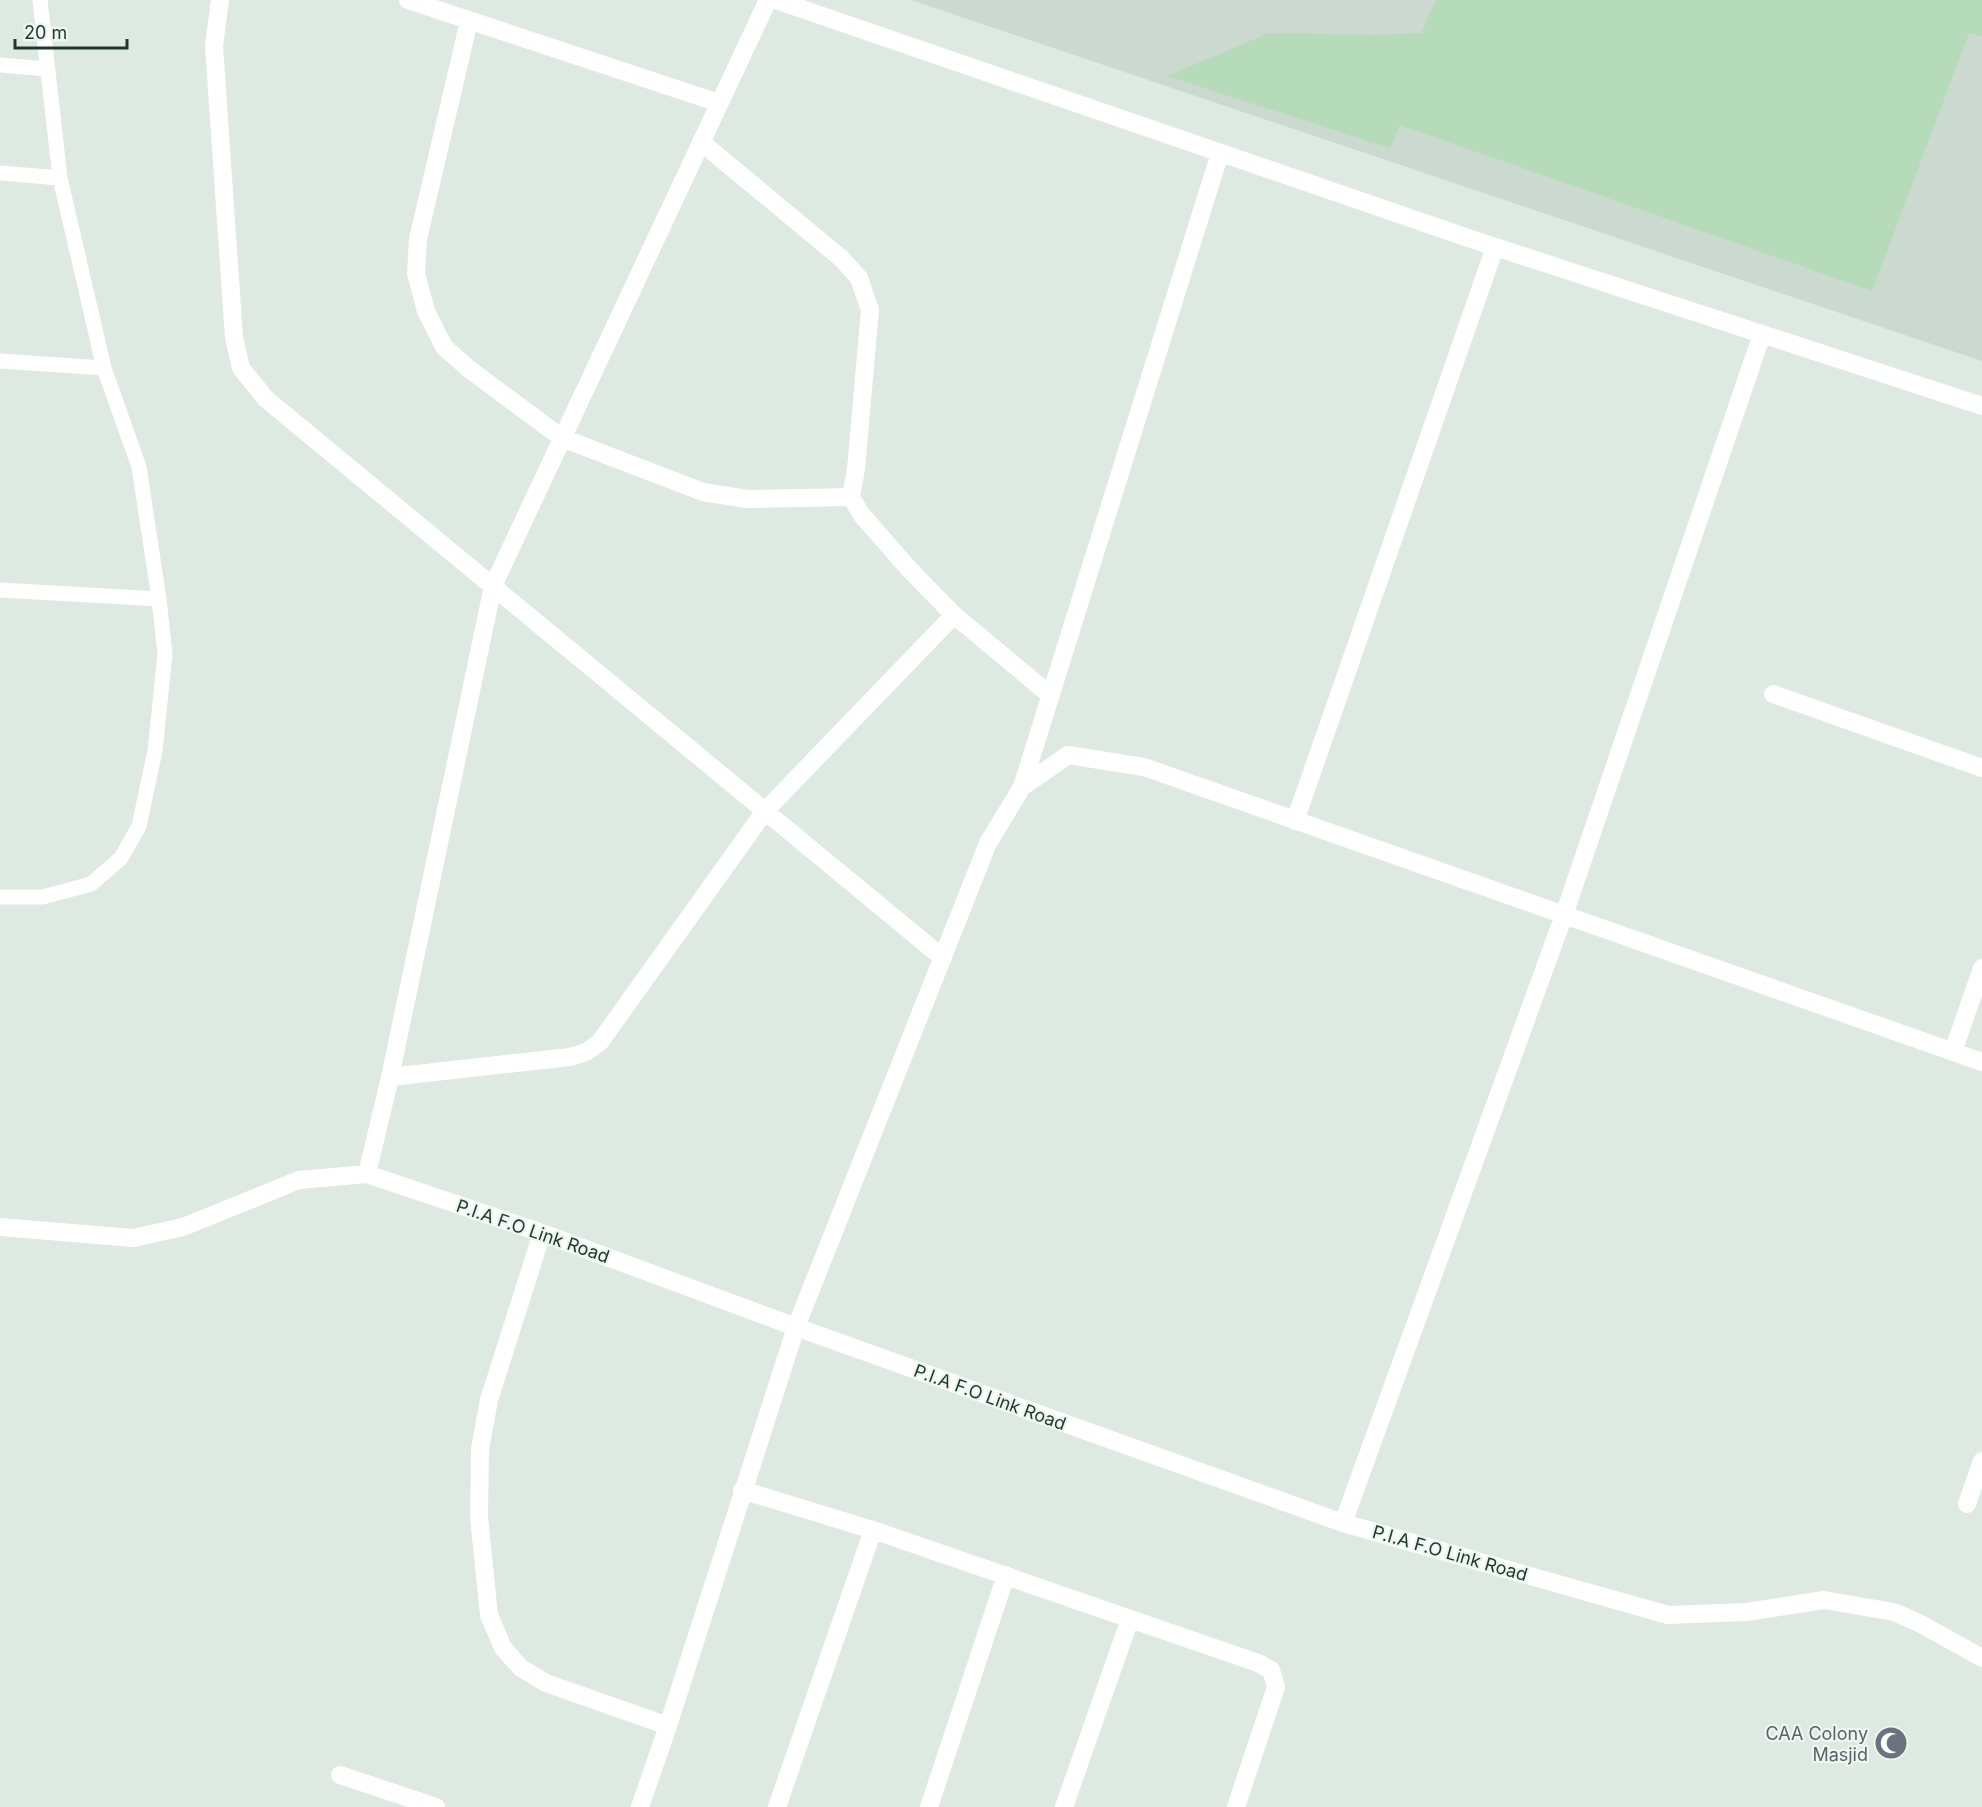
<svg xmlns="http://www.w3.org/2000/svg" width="1982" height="1807" font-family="Inter,sans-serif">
<rect width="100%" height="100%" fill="#dee9e2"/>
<path fill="#ccd9d0" d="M911 0H1982V361Z"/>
<path fill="#b6dbb8" d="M1436 0H1982V36L1969 33 1872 291 1400 125 1390 148 1167 76 1269 33 1376 35 1421 33Z"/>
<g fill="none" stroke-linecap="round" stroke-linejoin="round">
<path stroke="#fff" stroke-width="15" d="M0 65 48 69
M0 173 60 178
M0 361 104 368
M0 590 159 599
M0 897H43L91 884 121 858 139 826 155 751 165 654 159 599 139 467 104 368 60 178 40 0"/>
<path stroke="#fff" stroke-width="18" d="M220 0 214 46 234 338 241 368 266 399 943 958
M408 0 719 103
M776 0 1474 240 1982 406
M469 21 418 239 416 274 426 311 444 347 469 369 562 438 703 492 747 499 851 497
M701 142 842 259 859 278 870 310 856 469 851 497 861 514 910 570 954 615 1050 695
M1773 694 1982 768
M1022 787 1220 153
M1295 821 1495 247
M1953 1052 1982 968
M390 1077 570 1057 586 1052 600 1042 765 811 954 615
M367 1174 390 1077 493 586 768 0
M0 1227 133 1238 183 1227 299 1180 367 1174 542 1233 796 1327 1343 1523 1668 1615 1746 1612 1824 1600 1894 1612 1919 1623 1982 1658
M542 1233 489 1400 480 1449 479 1517 489 1615 503 1648 521 1668 546 1683 668 1726
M742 1490 873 1530 1258 1663 1271 1670 1276 1687 1236 1807
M1967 1504 1982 1461
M1343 1523 1564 915 1762 334
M340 1775 436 1807
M640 1807 668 1726 796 1327 988 843 1022 787 1068 755 1144 767 1982 1062
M777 1807 873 1530
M929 1807 1006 1575
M1064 1807 1130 1619"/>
</g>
<defs>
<g id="mosque-disc" transform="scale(1.725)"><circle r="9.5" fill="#6b7280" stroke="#eef6f0"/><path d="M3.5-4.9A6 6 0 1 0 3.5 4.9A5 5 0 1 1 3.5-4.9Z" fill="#fff"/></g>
</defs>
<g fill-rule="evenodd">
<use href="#mosque-disc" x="1891" y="1743"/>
</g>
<g text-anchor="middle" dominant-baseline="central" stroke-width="4.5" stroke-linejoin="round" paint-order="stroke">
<g font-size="18" fill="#1f382d" stroke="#eef6f0">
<text transform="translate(533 1231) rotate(19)">P.I.A F.O Link Road</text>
<text transform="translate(990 1397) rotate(20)">P.I.A F.O Link Road</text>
<text transform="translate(1450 1553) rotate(16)">P.I.A F.O Link Road</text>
</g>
<g font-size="18" fill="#5b616d" stroke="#eef6f0" text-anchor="end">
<text x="1868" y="1733">CAA Colony<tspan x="1868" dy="21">Masjid</tspan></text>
</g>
</g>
<path d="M15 39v9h112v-9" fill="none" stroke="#1f382d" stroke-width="3"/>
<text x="24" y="39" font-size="18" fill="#1f382d" stroke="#eef6f0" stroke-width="4.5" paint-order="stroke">20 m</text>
</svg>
